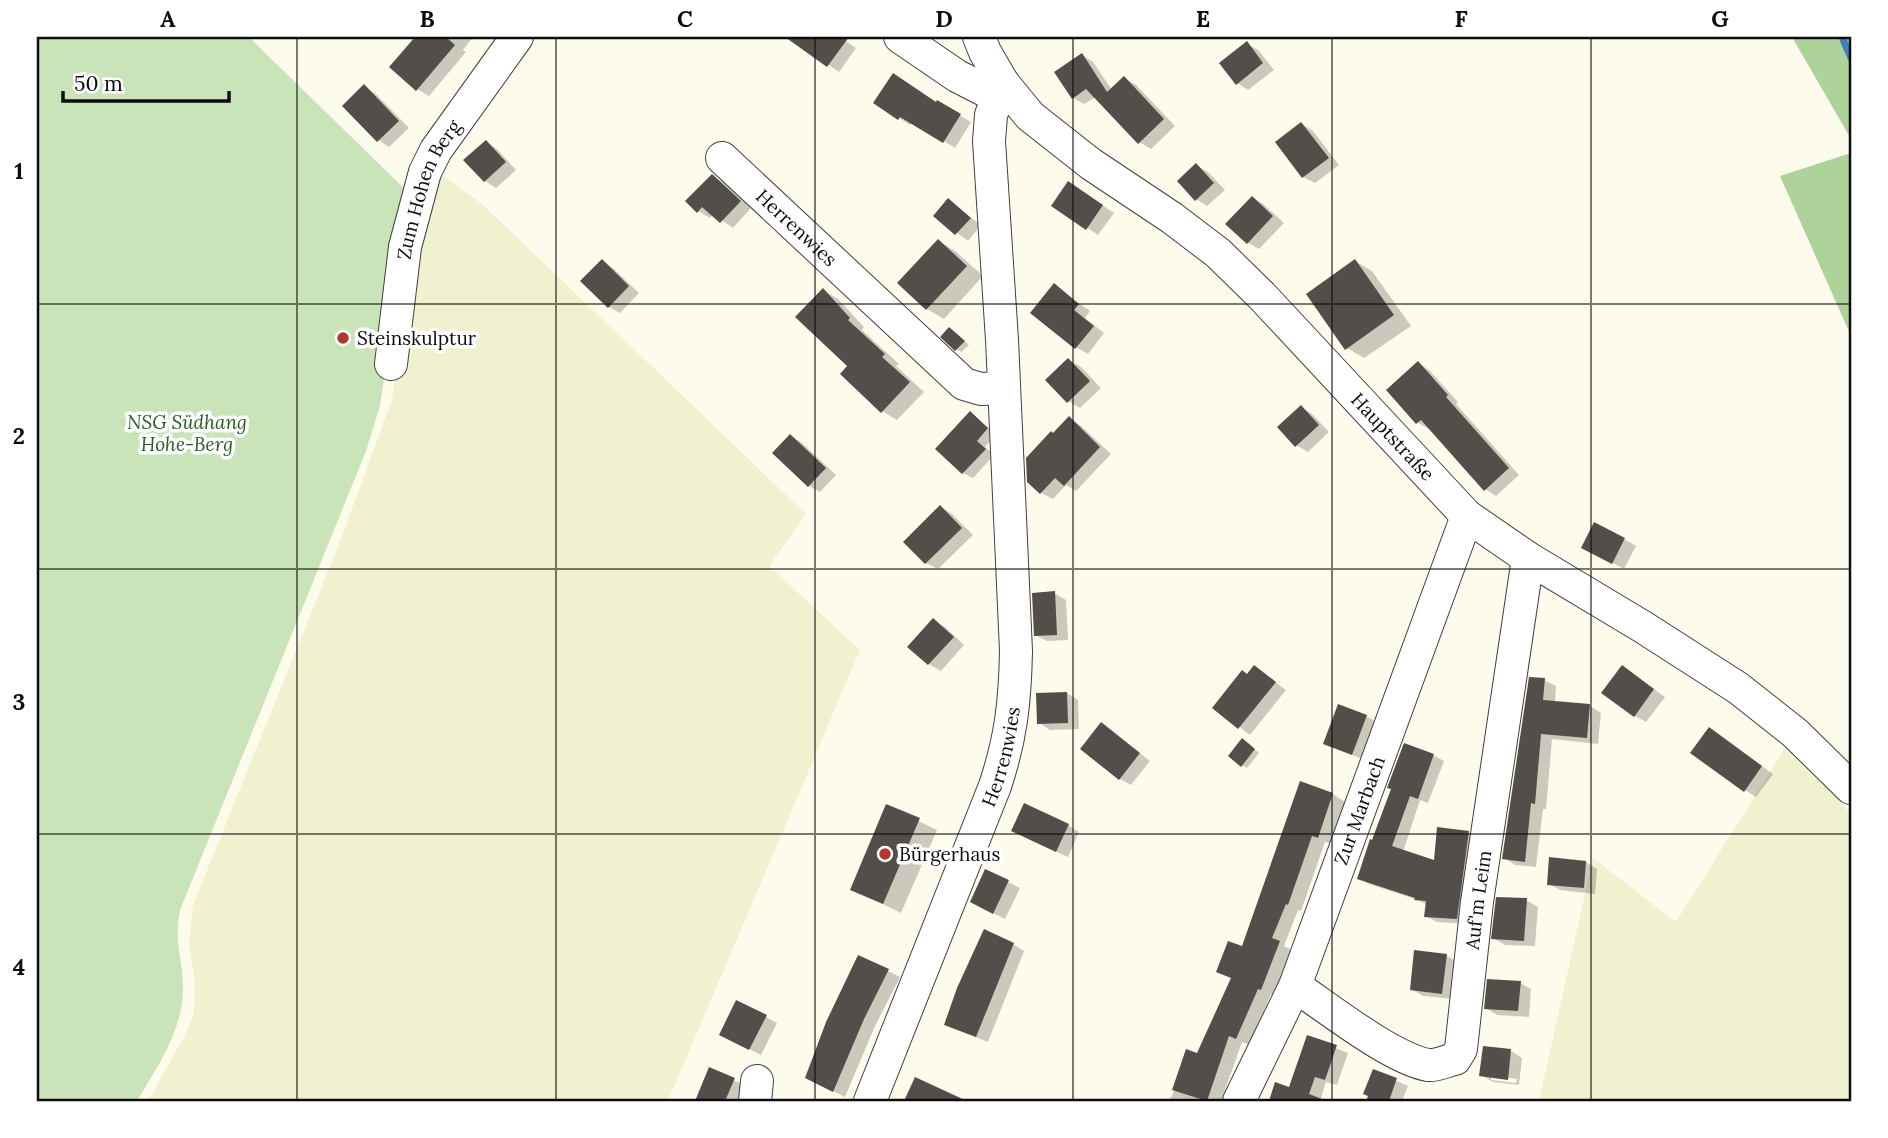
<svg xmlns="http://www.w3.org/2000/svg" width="1888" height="1138" font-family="Lora,serif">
<rect width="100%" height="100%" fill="#fdfcec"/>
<path fill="#f0f1ce" d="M433 169 482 204 806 514 769 566 860 650 668 1101H148L183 1039 194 1014 195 984 189 942 193 905 339 544 392 400 400 347Z
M1787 745 1825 782 1851 815V1101H1539L1593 858 1676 922Z"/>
<path fill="#cae4b9" d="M37 37H249L411 195 380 406 366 451 180 910C173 943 184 961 183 991 182 1032 157 1067 137 1101H37Z"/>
<path fill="#add39a" d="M1792 37H1851V139Z
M1851 153V336L1780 176Z"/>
<path fill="#0003" fill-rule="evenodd" d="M417 37H473L463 50 466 52 429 96 417 89 391 67Z
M807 37H840L856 48 839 72 801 46Z
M1247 44 1258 50 1274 70 1248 90 1237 83Z
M1082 55 1093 62 1112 90 1124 78 1136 85 1175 126 1151 149 1139 142 1096 97 1084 104 1073 98Z
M364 87 375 93 409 128 389 147 378 140Z
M875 102H937L971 122 955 148 912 122 910 125 899 118Z
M1302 124 1313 131 1339 165 1315 183 1303 177Z
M486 142 497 149 516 170 496 188 485 181 466 160Z
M1196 165 1208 172 1225 190 1207 206 1196 199Z
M713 176 724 183 751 208 733 228 713 214 710 218 698 211Z
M1080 190 1114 213 1098 235 1054 205Z
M1252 198 1263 204 1284 223 1259 249 1248 243Z
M948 201 981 225 968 241 935 216Z
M938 241 955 251 983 276 944 319 927 309 899 283Z
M602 261 613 268 639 293 620 313 609 307Z
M1355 261 1372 271 1411 326 1364 358 1347 348Z
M1054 286 1090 311 1085 318 1104 333 1088 354 1076 347Z
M823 290 838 299 864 327 862 330 899 364 896 366 924 392 897 420 882 411 850 366Z
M955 332 969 345 961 352 956 349Z
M1069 360 1080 366 1101 388 1080 408 1068 401Z
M1418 363 1429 370 1458 402 1456 404 1519 475 1496 496 1485 489 1430 428 1429 429 1418 423Z
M1301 407 1312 414 1329 432 1308 452 1296 445Z
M970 413 996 434 985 447 994 455 973 478 963 473 938 449Z
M1069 419 1080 425 1111 454 1076 491 1066 485 1053 499 1041 493 1028 481 1054 435Z
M790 436 802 443 836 475 820 492 809 486Z
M941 507 952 514 973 535 938 569 926 563Z
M1624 539 1636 546 1624 569 1594 553Z
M1054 593 1066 600 1068 640 1047 641 1035 635Z
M933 621 945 627 964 645 941 671 929 664 910 646Z
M1255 667 1286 690 1250 735 1214 708Z
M1633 674 1665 697 1646 722 1635 716Z
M1544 680 1556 686 1555 703 1590 706 1601 713 1598 744 1552 739 1546 809H1543L1536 867 1515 865 1504 858Z
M1067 693 1078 700 1079 729 1050 730 1039 723Z
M1366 716 1378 723 1364 760 1325 743Z
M1101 724 1150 761 1131 785 1120 779Z
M1721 736 1773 774 1756 797 1745 790Z
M1248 743 1259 753 1247 768 1242 765Z
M1433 755 1444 761 1428 803 1420 800 1403 852 1435 862 1468 833 1479 839 1467 924 1437 922 1426 916 1427 905 1418 900 1369 884 1359 878Z
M1301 783 1333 794 1345 802 1330 843 1325 842 1301 911 1298 910 1284 946 1292 950 1274 995 1271 994 1249 1045 1242 1042 1221 1101H1169L1175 1089 1198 1055 1233 979 1218 971 1243 949Z
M887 806 937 830 901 913 852 889Z
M1068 825 1079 832 1068 857 1024 837Z
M1586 862 1597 869 1595 894 1560 890 1549 884Z
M986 871 1020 888 1005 919 983 908Z
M1526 900 1538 907 1535 946 1505 945 1493 938Z
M1013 944 1024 951 988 1042 946 1025Z
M1447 956 1458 962 1453 999 1423 996 1411 989Z
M859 957 900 977 875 1026 845 1097 819 1084Z
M1520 983 1531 989 1529 1017 1497 1015 1486 1008Z
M766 1017 777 1023 761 1055 733 1041Z
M1308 1037 1348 1053 1337 1085 1326 1082 1320 1101H1271L1276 1085 1290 1089Z
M1485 1048 1511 1051 1522 1058 1519 1085 1493 1082 1481 1075ZM1491 1076 1517 1079 1516 1083 1491 1080Z
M710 1069 746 1086 739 1101H697Z
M1374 1071 1408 1086 1402 1101H1368Z"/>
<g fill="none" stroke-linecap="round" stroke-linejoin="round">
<path stroke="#4380c0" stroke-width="7" d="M1842 37 1851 58"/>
</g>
<path fill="#534e49" d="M415 37H446L455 45 416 91 389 67Z
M785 37H849L827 67Z
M1247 41 1263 63 1236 85 1219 63Z
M1082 53 1107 92 1124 76 1164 119 1138 144 1086 89 1072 99 1054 72Z
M893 73 936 102 937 100 961 114 943 143 900 117 898 120 873 103Z
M364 84 399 121 377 142 342 106Z
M1301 122 1329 158 1302 178 1275 142Z
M486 140 506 162 484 182 463 160Z
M1196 163 1214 183 1195 201 1177 181Z
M712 174 741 201 720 223 702 207 697 213 685 201Z
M1068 181 1103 205 1086 230 1051 206Z
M1252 196 1273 216 1247 244 1225 224Z
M948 198 971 218 955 235 933 216Z
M938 239 967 266 926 310 897 283Z
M602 259 629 286 608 308 580 281Z
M1355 259 1394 315 1345 350 1306 294Z
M1054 283 1079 304 1074 310 1094 326 1075 349 1030 313Z
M823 288 850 318 848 320 885 354 882 357 910 382 881 413 840 374 847 366 795 317Z
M949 327 965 341 955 351 940 337Z
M1068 358 1090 381 1067 403 1045 380Z
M1418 361 1448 395 1446 397 1509 468 1484 491 1421 420 1416 424 1386 390Z
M1301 405 1319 425 1295 447 1277 427Z
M970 411 988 428 977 441 986 449 962 474 935 449Z
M1069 416 1100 447 1064 486 1055 478 1040 494 1027 482 1026 458 1051 431 1053 433Z
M790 434 826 468 808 487 772 453Z
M940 505 962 528 925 564 903 542Z
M1594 522 1625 538 1612 564 1581 548Z
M1055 591 1057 635 1034 636 1032 593Z
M933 618 954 637 928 665 907 647Z
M1254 665 1276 682 1238 729 1212 708 1242 670 1247 674Z
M1622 665 1654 689 1634 717 1601 693Z
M1529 677 1545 678 1543 700 1590 704 1587 738 1541 734 1535 804 1531 803 1525 862 1502 859Z
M1067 692 1068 723 1037 724 1036 693Z
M1338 704 1367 715 1352 755 1323 744Z
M1101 722 1140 753 1119 780 1080 749Z
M1709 727 1762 766 1744 792 1690 753Z
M1242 738 1255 749 1241 767 1228 756Z
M1404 743 1434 754 1418 799 1410 796 1392 846 1434 860 1437 827 1469 831 1457 919 1424 917 1426 901 1414 900 1415 898 1357 879 1370 839 1372 840 1391 789 1387 788Z
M1300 781 1333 793 1318 838 1312 836 1288 905 1286 904 1272 938 1280 941 1261 990 1258 989 1236 1039 1229 1036 1207 1101 1172 1090 1186 1049 1197 1053 1231 978 1216 972 1228 941 1242 946Z
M1024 803 1069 824 1056 852 1011 831Z
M886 804 920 818 883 904 850 890Z
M1549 857 1586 861 1584 888 1547 885Z
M985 869 1009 880 993 914 970 902Z
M1496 897 1527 898 1524 941 1491 939Z
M984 929 1014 943 976 1037 944 1025 957 988Z
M1414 950 1447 954 1442 994 1410 990Z
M858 955 889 969 864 1019 833 1092 805 1078 826 1022Z
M1487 979 1521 981 1518 1011 1484 1009Z
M736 1000 767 1015 749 1050 719 1035Z
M1307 1035 1337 1045 1325 1080 1315 1077 1309 1094 1322 1099 1321 1101H1269L1275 1082 1289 1087Z
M1483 1046 1511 1049 1508 1080 1479 1076Z
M709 1067 735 1078 725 1101H695Z
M1373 1069 1397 1078 1389 1101H1366L1368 1096 1363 1094Z
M915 1077 967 1101H904Z"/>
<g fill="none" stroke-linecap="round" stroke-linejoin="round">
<g stroke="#3f3f3f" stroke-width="34">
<g id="minor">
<path d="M900 37 957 76 998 97"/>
<path id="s1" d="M979 37 985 52 1003 83 1030 116 1091 164 1172 218 1218 253 1262 296 1467 516 1528 558 1643 627 1738 688 1795 733 1851 788"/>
<path id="s2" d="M722 158 964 384 981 389 1004 388"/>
<path id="s3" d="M391 364 405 247 425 172 436 150 517 37"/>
<path id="s4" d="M1295 986C1328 1008 1391 1058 1428 1065 1436 1066 1446 1061 1455 1059L1461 1049 1477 902 1528 558"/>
<path d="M755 1101 757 1081"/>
<path id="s5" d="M870 1101 995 786C1011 738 1015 702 1016 651L1002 340 989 141 991 115 1003 83"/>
<path id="s6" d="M1239 1101 1295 986 1467 516"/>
</g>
</g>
<use href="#minor" stroke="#fff" stroke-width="32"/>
</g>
<path fill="none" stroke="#0c0c0c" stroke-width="2" stroke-opacity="0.55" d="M297 37V1101M556 37V1101M815 37V1101M1073 37V1101M1332 37V1101M1591 37V1101M37 304H1851M37 569H1851M37 834H1851"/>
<g fill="#ae3931" stroke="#fff" stroke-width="2.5">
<circle cx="343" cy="338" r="7"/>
<circle cx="885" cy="854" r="7"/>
</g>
<g text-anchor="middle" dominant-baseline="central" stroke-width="7" stroke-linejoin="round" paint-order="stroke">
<g font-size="19" fill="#0c0c0c" stroke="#fff">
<text stroke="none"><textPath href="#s3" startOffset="180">Zum Hohen Berg</textPath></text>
<text stroke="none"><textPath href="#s2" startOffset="102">Herrenwies</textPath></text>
<text stroke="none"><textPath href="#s1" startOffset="581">Hauptstraße</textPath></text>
<text stroke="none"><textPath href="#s5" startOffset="369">Herrenwies</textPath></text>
<text stroke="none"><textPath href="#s6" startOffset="315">Zur Marbach</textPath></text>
<text stroke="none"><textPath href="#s4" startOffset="345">Auf'm Leim</textPath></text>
</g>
<g font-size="19" fill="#0c0c0c" stroke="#fff" text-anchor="start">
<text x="357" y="338">Steinskulptur</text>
<text x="899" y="854">Bürgerhaus</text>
</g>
<g font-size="19" font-style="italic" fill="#285d22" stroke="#fff">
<text x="187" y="422">NSG Südhang<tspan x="187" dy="22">Hohe-Berg</tspan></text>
</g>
</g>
<rect width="1888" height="1138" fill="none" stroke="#ffffff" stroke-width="77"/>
<path d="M63 91v10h166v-10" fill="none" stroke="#0c0c0c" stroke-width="3.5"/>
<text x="74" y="91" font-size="21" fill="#0c0c0c" stroke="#ffffff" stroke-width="5" paint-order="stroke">50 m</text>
<rect x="38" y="38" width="1812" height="1062" fill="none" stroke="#0c0c0c" stroke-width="2.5"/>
<g font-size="23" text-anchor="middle" font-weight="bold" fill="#0c0c0c">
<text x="168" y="27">A</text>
<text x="427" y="27">B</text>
<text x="685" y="27">C</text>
<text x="944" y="27">D</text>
<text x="1203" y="27">E</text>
<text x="1461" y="27">F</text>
<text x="1720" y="27">G</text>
<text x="19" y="179">1</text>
<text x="19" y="444">2</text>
<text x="19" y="710">3</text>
<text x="19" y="975">4</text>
</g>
</svg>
